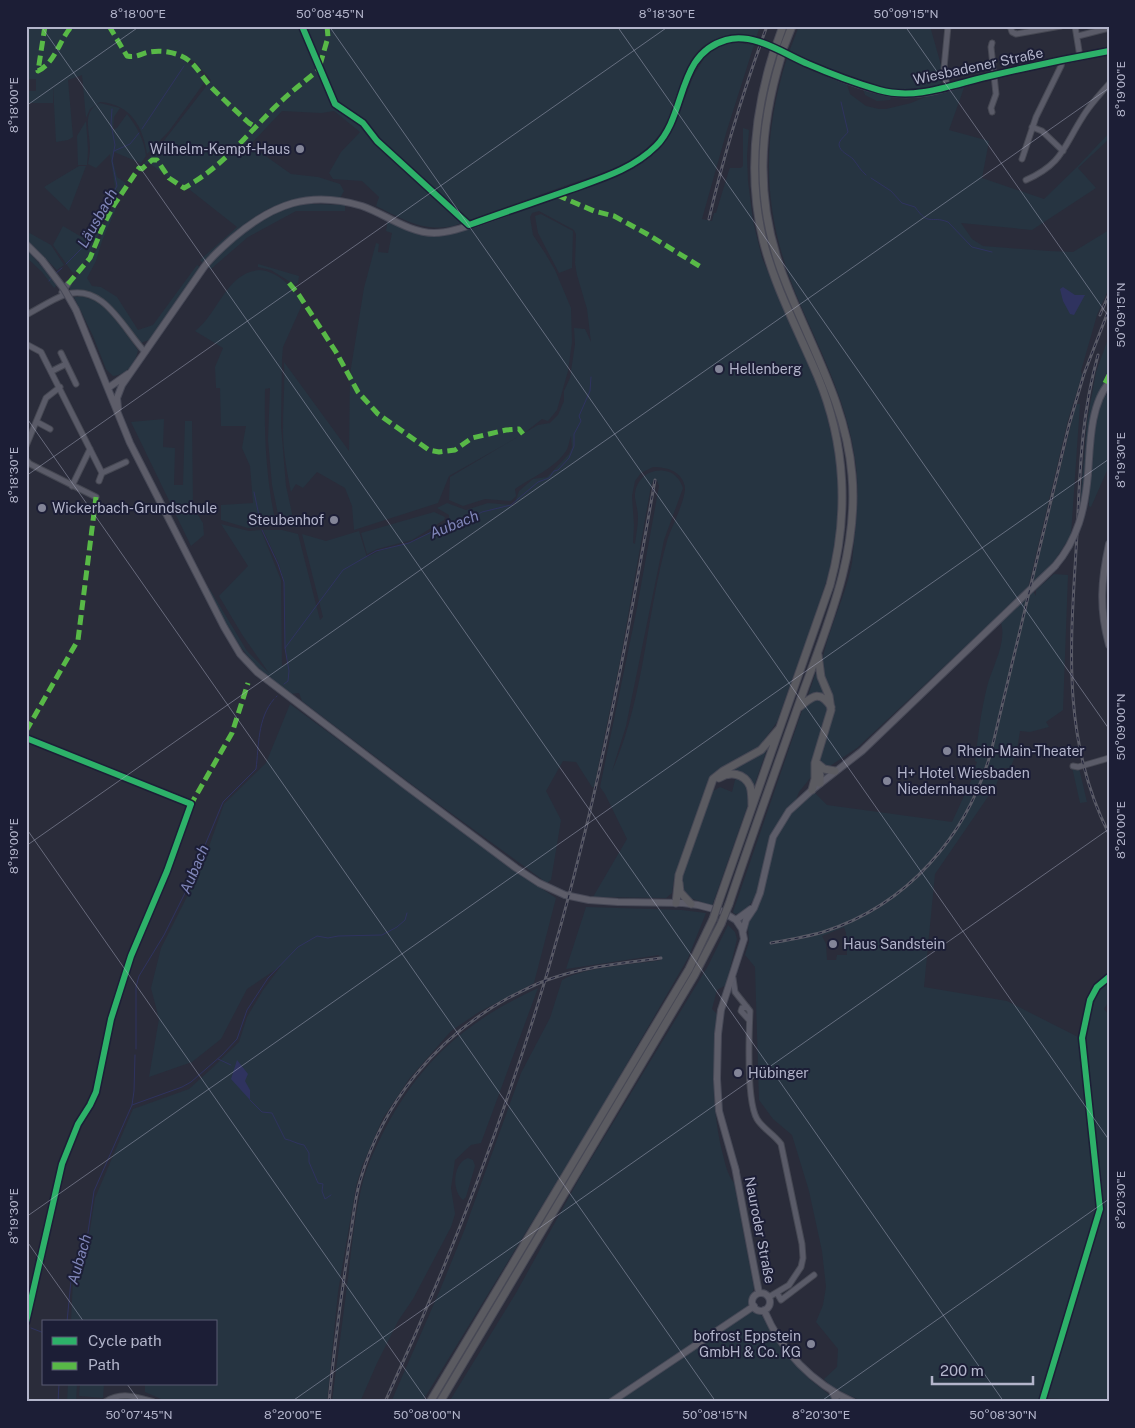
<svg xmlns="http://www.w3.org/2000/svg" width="1135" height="1428" font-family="'Public Sans',sans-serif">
<rect width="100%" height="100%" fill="#2a2c3a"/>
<path fill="#263441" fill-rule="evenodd" d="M26 26H760L756 38C744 37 733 35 722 38 681 46 684 94 667 123 663 130 657 138 651 144 629 167 596 175 567 185 529 199 491 212 453 226 422 232 403 219 376 206L379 197 362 181 333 179 329 173 341 152 360 132 334 111 321 113 282 111 250 145 291 174 318 177 340 184 344 191 339 200C269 193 250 219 203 263L200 260 237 227 185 186 169 178 149 163 140 168 163 142 211 80 195 62 181 56 179 57C189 62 204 70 204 83L169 131 147 154C143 127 131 104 100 102L90 109 86 118 82 75 68 80 73 137 68 140 56 142 53 85V103H26V91H36V79H26Z
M799 26H930L941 65 942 82C907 112 825 68 789 52Z
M732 42 754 45 727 130 702 219 712 221 714 213H716L729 170 730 168H741L743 166V128L749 130 747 156 748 181 753 221 762 258 815 379 825 408 836 455 839 492 837 530 829 573 813 622 777 722 759 747 711 779 674 879 672 893 666 898 593 897 627 839 605 794 600 787 636 613 659 486 657 480 653 481 651 486 620 661 594 787H592L576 762 563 761 546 791 561 820 551 880 547 883 418 789 302 701 299 693 290 694C277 684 263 674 252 661 233 640 221 614 208 589L209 588 247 651 269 673 243 636 219 596 248 566 221 524 249 531 261 530 281 580 282 666 288 662 285 648 284 582 279 564 263 530H282L298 534 320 620 323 617 302 534 326 541 359 531 367 557 379 551 414 541 449 521V515L437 508 447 503 466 510 488 503 514 505 519 491 533 479 547 477 569 454 572 447 571 436C569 440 569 447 566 451 554 469 532 477 515 489L516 496 511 501 485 499 463 506 449 500 450 477 538 425 550 423 558 415 564 401V391L570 378 575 344 574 328 585 329 591 342 587 309 577 275 575 263 576 234 574 230 539 211 532 213 530 217 533 235 545 253 555 270 571 308 572 342 568 371 557 410 548 421 542 419 523 434 449 476 438 503 354 530 352 506 345 488 317 472 303 488 296 484 291 492C287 472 283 451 283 430 283 407 285 385 284 362L349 451 350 374 364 288 376 243 379 244 378 252 388 253 392 233 386 231 388 220 430 236 590 186 640 164 653 154 663 143 675 123 693 77 705 57 718 47ZM653 467C667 467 682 471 685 487 686 499 671 528 667 541 646 616 644 700 612 771L626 726 664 540 683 488C680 480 675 472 665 471 648 468 634 481 635 498 636 504 638 511 638 517 638 526 636 535 635 544L633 543 634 525 632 496 635 481 641 473Z
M788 55 845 78 850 94 866 106 879 109H886L911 103 930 95 965 85 949 130 989 141 982 178 1044 199 1077 167 1109 133V139L1078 168 1096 188 1032 230 961 223 972 239 983 246 1049 251 1073 252 1109 230V288L1097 315 1081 371 1082 375 1068 420 1028 588 857 748 827 768 822 764 820 757 834 709 833 699 823 674 822 662C828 630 844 600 851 568 853 560 853 550 854 542 857 517 859 491 856 466 849 407 824 359 801 306 763 219 759 145 788 55Z
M862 85 894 93 890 100 877 101 865 95Z
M100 103 120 108 114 117 113 130 117 128 127 114C137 127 144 139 146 156L141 163 114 152 113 161 117 177 126 183 112 204 102 225 95 246 90 257 75 273 72 272 53 245 63 226 85 239 115 187 110 154 96 168 88 164C89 159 90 153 90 148 90 132 81 111 100 103Z
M86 121 88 150 87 165H78L77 136Z
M79 166H86L69 211 44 187Z
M116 203 118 204 102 241 96 261 87 278 92 286 101 287 117 297 138 330 153 325 197 265 200 267 157 329 149 340 141 343C116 319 113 289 71 291L68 287 97 249 105 224Z
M311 204 345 205V211H296L248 237 211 269 208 267C227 244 256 218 284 208 292 205 302 205 311 204Z
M541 214 573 231 572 268 559 273 538 233 535 216Z
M26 231 51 245 64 265 57 270 26 239Z
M26 249 58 284 54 288 42 272 26 257Z
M258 264 299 276 298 283 295 285 271 270 258 267Z
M260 270C279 272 292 287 302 301L301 307 283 347 282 359 281 426 286 486 295 527 280 524 272 485 268 440 270 388 265 389C264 436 266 478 276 525L248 528 221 520V505L253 503 250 466 242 448 246 426H221L220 388H216L215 367 223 348 195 331C219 313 226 272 260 270Z
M82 296 101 303 112 314 138 350C136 362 127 375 113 376L106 369 93 336 74 297Z
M1109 336V376L1105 383 1106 385 1100 398 1082 503 1080 505 1087 422 1096 372Z
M1109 392V466L1091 507 1089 506C1091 483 1092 406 1109 392Z
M1076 404H1080L1071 535 1055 560 1032 585Z
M164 419 163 447 175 448 174 485H183L185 421H192L193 507 203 523 204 535 191 546 131 422Z
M434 512 445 517 444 520 412 540 377 549 367 554 361 533Z
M1054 574 1068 575 1063 710 1046 722 1049 727 1030 732 1020 731 1016 755 1010 768H1003L996 785 935 874 924 987 1007 1001 1084 1040 1098 988 1109 978V1001L1104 1009 1109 1015V1402L1045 1398 1023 1402H863L832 1387 824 1379 837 1367 838 1349 816 1322 823 1305 826 1287 822 1251 809 1191 792 1135 773 1119 759 1100 755 967 745 955 749 942 748 926 750 920 755 913 761 898 776 838 791 813 814 792 827 805 952 822 971 781 977 762 975 761C978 736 981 711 987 687 992 667 1007 643 1001 623L1033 591 1036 596V590ZM844 927 846 933 847 955H837L836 960H827L826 944 822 936Z
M817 669 828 698 807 699Z
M820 698 828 708 812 763 811 777 799 792 796 800 781 817 773 833C767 855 762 909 735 914L733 912 803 708 807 703Z
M290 704 517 872 556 898 534 983 479 1012 451 1031 409 1079 383 1118 362 1166 356 1186 338 1292 327 1402H168L145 1392V1384H216V1322H71L73 1279 88 1242 95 1198 133 1109 189 1089 210 1070 239 1042 247 1017 263 990 281 966 247 989 221 1039 192 1062 149 1077 159 1019 151 988 161 948 201 869 224 804 266 763Z
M767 749 753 789 730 771Z
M1072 767 1079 768 1087 802 1080 803Z
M736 776C747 781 747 788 750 799L712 906 688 897 683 894 680 882 710 793 720 787 732 792Z
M586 907 682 910 706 913 688 958 592 1124 422 1402H391L440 1290 464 1231 521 1073 550 1018 562 980C587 966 632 965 661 960L659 955 566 969Z
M728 925 735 932 737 939 726 985 717 990 712 1009 718 1015C713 1061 711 1106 722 1151 725 1163 727 1174 734 1183L754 1288 748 1307 606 1402H449L516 1293 579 1179 708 966Z
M538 988 481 1143 471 1145 455 1160 451 1188 455 1214 451 1227 413 1299 398 1321 377 1363 360 1402H332C337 1360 343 1319 348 1278 352 1245 355 1213 363 1181 368 1163 377 1145 385 1129 422 1059 467 1021 538 988Z
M468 1158 473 1160 475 1166 466 1197 463 1200C451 1190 453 1163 468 1158Z
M755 1311 762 1316 775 1337 797 1366 807 1377 832 1397 835 1402H615L751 1312Z
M68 1384H77L76 1402H67Z
M80 1384H104L103 1398 79 1396Z"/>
<path fill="#2f335f" d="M1063 287 1075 295H1085L1074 315 1070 314 1063 301 1060 289Z
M237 1060 248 1074 245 1081 250 1090V1100L231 1079Z"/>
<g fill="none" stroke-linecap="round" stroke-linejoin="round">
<path stroke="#2f335f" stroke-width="1" d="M841 102 848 132C845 136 839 140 839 145 840 152 849 155 853 159 858 165 860 170 866 175
M142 129 184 66
M114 151 130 144 139 133
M871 178 891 191 902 203 915 207C929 227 930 215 948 222L972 247 992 252
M66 264 83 247 117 186 112 161 115 145 111 124 112 109
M55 274 62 268
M49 281 52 277
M254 492 261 525
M262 530 278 564 284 582 285 648
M284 684 288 681 289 671 285 648 343 570 376 551 409 543 452 522H464L482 512 511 505 538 482 549 478 554 471 558 470 569 458 574 446V434L581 421 579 416 590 391 591 377
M276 697 277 696
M136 1049V987L139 976 164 935 185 893 223 802 256 769C259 746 257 719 274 699
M218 1059 231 1065
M250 1100 262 1112 272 1113 285 1139C291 1140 297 1144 304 1145L309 1153V1162L318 1183 323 1184 322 1191 325 1199 331 1195
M132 1105 182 1087 191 1082 222 1055 237 1039 247 1010 268 978 298 947 317 936 328 938 338 936 382 935 397 927 405 920 407 913
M67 1322 71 1280 87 1239 94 1191 132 1105 134 1091 135 1055
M31 1328 44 1333
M58 1402 59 1384"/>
<g stroke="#464853" stroke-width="7">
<path id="minor" d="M1010 26 1012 32 1016 34 1061 26
M1075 26 1080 57
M1078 36 1109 28
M992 43 991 47 996 94 991 108 992 112
M947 87 944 68 948 26
M1032 127 1042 131 1063 151
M1022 159 1036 117 1061 66 1062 61
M1026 180C1062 164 1063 148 1082 118 1089 106 1099 95 1109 84
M62 292 68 284
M26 315C38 309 51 300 64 295 104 282 123 329 145 352
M26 344 41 352 102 473 99 481
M61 353 76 384
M52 371 66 364
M37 422 50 429
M26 446 46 398 60 387
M26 460 30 464 96 497
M102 473 126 462
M72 486 90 449
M1073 766 1078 767 1109 758
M733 978 735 992 750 1011C749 1034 746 1100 757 1119 763 1129 774 1134 781 1144L802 1244 803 1258 801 1267 789 1285 769 1297
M747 1007 742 1008 741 1011 749 1020
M777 1293 781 1300 814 1275
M105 1402C121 1391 137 1397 154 1402"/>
</g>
<g stroke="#474957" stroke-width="8">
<path id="major" d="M26 244 42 260
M76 310 130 443 224 627 240 654 257 672 405 785 516 868 539 883 565 895 589 900 618 902 683 903 698 905 721 911 736 920 742 929 744 939 721 1010 718 1034 717 1079 719 1111 736 1171
M108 388 128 374
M118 408 117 398 122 385 204 267C212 256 223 247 233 238 273 204 309 190 362 206 385 214 409 233 434 233 449 233 465 227 479 222 510 211 541 200 571 189 601 178 636 169 658 144 686 112 679 48 731 39 758 35 785 54 808 64 835 76 863 88 891 93 925 99 960 83 992 75 1031 66 1070 59 1109 51
M1088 474C1090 447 1090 404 1109 383
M1109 544C1101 581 1099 608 1109 645
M736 920 751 909
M743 931 746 920 754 908 760 893 773 837 789 811 812 790 862 751 1055 566
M735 1167 759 1293
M752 1302a9 9 0 1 1 18 0a9 9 0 1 1-18 0Z
M764 1310C781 1351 812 1383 853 1402
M832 1391 837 1402
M611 1402 754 1306"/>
</g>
<g stroke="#474855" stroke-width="9">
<path id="highway" d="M776 46 783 26
M783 49 792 26
M798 708C811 698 819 688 831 707
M818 764 824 769 835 771
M817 766 820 775V783
M719 778C730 771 744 773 750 786 752 792 752 800 752 806
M812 790 815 779V763L831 710 829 696 821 677 818 655
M679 883 680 892 691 904
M719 901 830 585C849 516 846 444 818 377 799 332 775 288 763 240 748 177 754 115 773 54
M676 903 679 875 713 779 723 771 761 750 779 729
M729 904C752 835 777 767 801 698 827 626 859 553 852 475 846 401 806 339 781 270 755 198 759 129 781 57
M430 1402 689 969 713 919
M440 1402 694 976 721 924"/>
</g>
<use href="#minor" stroke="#5a5b68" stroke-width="5"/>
<use href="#major" stroke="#5d5d69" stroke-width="6"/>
<use href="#highway" stroke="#5b5b61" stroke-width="7"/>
<g stroke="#595a66" stroke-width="3">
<path id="rail" d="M709 219C724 154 744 89 767 26
M1100 315 1109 294
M1098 355C1081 416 1080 471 1077 534 1071 639 1060 737 1109 834
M771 943C788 940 806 937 823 932 908 905 967 836 991 752L1069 425 1084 374 1109 309
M329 1402C334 1349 341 1297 349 1244 353 1224 354 1201 360 1181 383 1102 436 1038 508 998 523 991 538 982 553 978 588 966 625 963 661 958
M385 1402C469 1220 537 1030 584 836 613 718 634 599 655 480"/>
</g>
<use href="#rail" stroke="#1c1e36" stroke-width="1" stroke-dasharray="4" stroke-linecap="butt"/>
<g stroke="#474957" stroke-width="8" stroke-linecap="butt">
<path id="major-bridge" d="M42 260 64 289 76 310
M1055 566C1078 539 1085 509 1088 474"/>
</g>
<g stroke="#474855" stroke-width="9" stroke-linecap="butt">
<path id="highway-bridge" d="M773 54 776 46
M781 57 783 49
M713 919 719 901
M721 924 729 904"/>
</g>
<use href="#major-bridge" stroke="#5d5d69" stroke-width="6"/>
<use href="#highway-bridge" stroke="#5b5b61" stroke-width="7"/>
<path stroke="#58b947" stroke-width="5" stroke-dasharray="10 5" stroke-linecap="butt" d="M45 26 38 71C56 62 59 40 72 26
M109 26 127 56C136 58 140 54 149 52 155 51 162 51 168 52 195 57 196 71 212 88 224 100 236 111 249 123L256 127
M320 65 328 37 327 26
M557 195 594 211 614 216 647 234 701 267
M289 283 299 295 336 352 358 392 378 414 429 450 439 452 455 450 472 438 506 430 519 429 523 434
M68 284 90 258 104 224 114 205 139 168 142 169 152 160H157L169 178 184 188C222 167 244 138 274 108 288 94 305 81 321 68
M1105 383 1109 375
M26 731 78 640 96 497
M190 806 232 733 248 683"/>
<g stroke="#1c1e36" stroke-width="9">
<path id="cycleway" d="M302 26 335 104 363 123 377 141 469 225C502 213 535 202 569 190 599 179 632 170 656 146 687 115 676 54 726 40 754 32 784 54 808 64 831 74 855 83 879 90 918 101 956 83 994 75 1032 66 1070 58 1109 51
M26 738 191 804 167 871 131 956 111 1019 96 1092 90 1105 78 1124 62 1164 26 1322
M1042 1402 1100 1209 1082 1038 1090 1000 1097 987 1109 977"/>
</g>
<use href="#cycleway" stroke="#2db169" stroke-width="6"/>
</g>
<path fill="none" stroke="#b3b5cb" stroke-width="1" stroke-opacity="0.45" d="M41 26 1004 1402M329 26 1109 1140M617 26 1109 729M905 26 1109 317M26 106 140 26M26 417 716 1402M26 476 669 26M26 828 428 1402M26 846 1109 88M26 1217 1109 459M26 1240 84 1322M127 1384 140 1402M291 1402 1109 829M820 1402 1109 1199"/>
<g fill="#838598" stroke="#1c1e36" stroke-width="2">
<circle cx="300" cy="149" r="5"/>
<circle cx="719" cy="369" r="5"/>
<circle cx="42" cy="508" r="5"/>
<circle cx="334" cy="520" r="5"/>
<circle cx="947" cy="751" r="5"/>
<circle cx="887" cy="781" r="5"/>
<circle cx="833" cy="944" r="5"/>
<circle cx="738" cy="1073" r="5"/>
<circle cx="811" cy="1344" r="5"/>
</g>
<g text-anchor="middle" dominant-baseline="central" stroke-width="4" stroke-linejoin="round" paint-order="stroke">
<g font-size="14" fill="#b3b5cb" stroke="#1c1e36">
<text transform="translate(978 66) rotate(-12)">Wiesbadener Straße</text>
<text transform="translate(760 1230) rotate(79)">Nauroder Straße</text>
</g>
<g font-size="14" fill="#b3b5cb" stroke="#1c1e36" text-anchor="start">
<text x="290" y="149" text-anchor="end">Wilhelm-Kempf-Haus</text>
<text x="729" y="369">Hellenberg</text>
<text x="52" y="508">Wickerbach-Grundschule</text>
<text x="324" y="520" text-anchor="end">Steubenhof</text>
<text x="957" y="751">Rhein-Main-Theater</text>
<text x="897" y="773">H+ Hotel Wiesbaden<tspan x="897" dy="16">Niedernhausen</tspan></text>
<text x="843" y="944">Haus Sandstein</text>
<text x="748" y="1073">Hübinger</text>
<text x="801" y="1336" text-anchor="end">bofrost Eppstein<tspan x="801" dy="16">GmbH &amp; Co. KG</tspan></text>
</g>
<g font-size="15" font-style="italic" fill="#8086b9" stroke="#1c1e36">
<text transform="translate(97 218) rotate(-61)">Läusbach</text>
<text transform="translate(454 524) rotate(-22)">Aubach</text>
<text transform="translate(194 869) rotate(-67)">Aubach</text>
<text transform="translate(79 1259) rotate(-74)">Aubach</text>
</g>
</g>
<rect width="1135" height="1428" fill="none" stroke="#1c1e36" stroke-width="55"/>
<rect x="42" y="1320" width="175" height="65" fill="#1c1e36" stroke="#585a72"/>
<rect x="52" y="1337" width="25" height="8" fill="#2db169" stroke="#585a72"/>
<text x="88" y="1346" font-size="15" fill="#b3b5cb">Cycle path</text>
<rect x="52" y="1362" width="25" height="8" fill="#58b947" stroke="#585a72"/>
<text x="88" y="1370" font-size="15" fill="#b3b5cb">Path</text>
<path d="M932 1376v8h101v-8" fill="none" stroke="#b3b5cb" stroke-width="2.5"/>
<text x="940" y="1376" font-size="15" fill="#b3b5cb" stroke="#1c1e36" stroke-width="4" paint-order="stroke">200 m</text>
<rect x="28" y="28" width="1080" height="1372" fill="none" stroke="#b3b5cb" stroke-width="2"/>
<g font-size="12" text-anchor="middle" fill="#b3b5cb">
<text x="138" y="18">8°18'00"E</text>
<text x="330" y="18">50°08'45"N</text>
<text x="667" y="18">8°18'30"E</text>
<text x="906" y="18">50°09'15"N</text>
<text transform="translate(1121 89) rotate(-90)" y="4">8°19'00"E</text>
<text transform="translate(14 105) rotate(-90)" y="4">8°18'00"E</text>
<text transform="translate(1121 315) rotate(-90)" y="4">50°09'15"N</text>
<text transform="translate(1121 460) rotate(-90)" y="4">8°19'30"E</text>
<text transform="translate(14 475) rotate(-90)" y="4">8°18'30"E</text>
<text transform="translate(1121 727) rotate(-90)" y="4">50°09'00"N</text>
<text transform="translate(1121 830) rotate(-90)" y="4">8°20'00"E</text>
<text transform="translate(14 846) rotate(-90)" y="4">8°19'00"E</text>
<text transform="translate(1121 1200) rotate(-90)" y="4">8°20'30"E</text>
<text transform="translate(14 1216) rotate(-90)" y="4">8°19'30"E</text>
<text x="139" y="1419">50°07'45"N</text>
<text x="293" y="1419">8°20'00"E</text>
<text x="427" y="1419">50°08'00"N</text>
<text x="715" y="1419">50°08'15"N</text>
<text x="821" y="1419">8°20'30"E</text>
<text x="1003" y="1419">50°08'30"N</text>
</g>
</svg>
